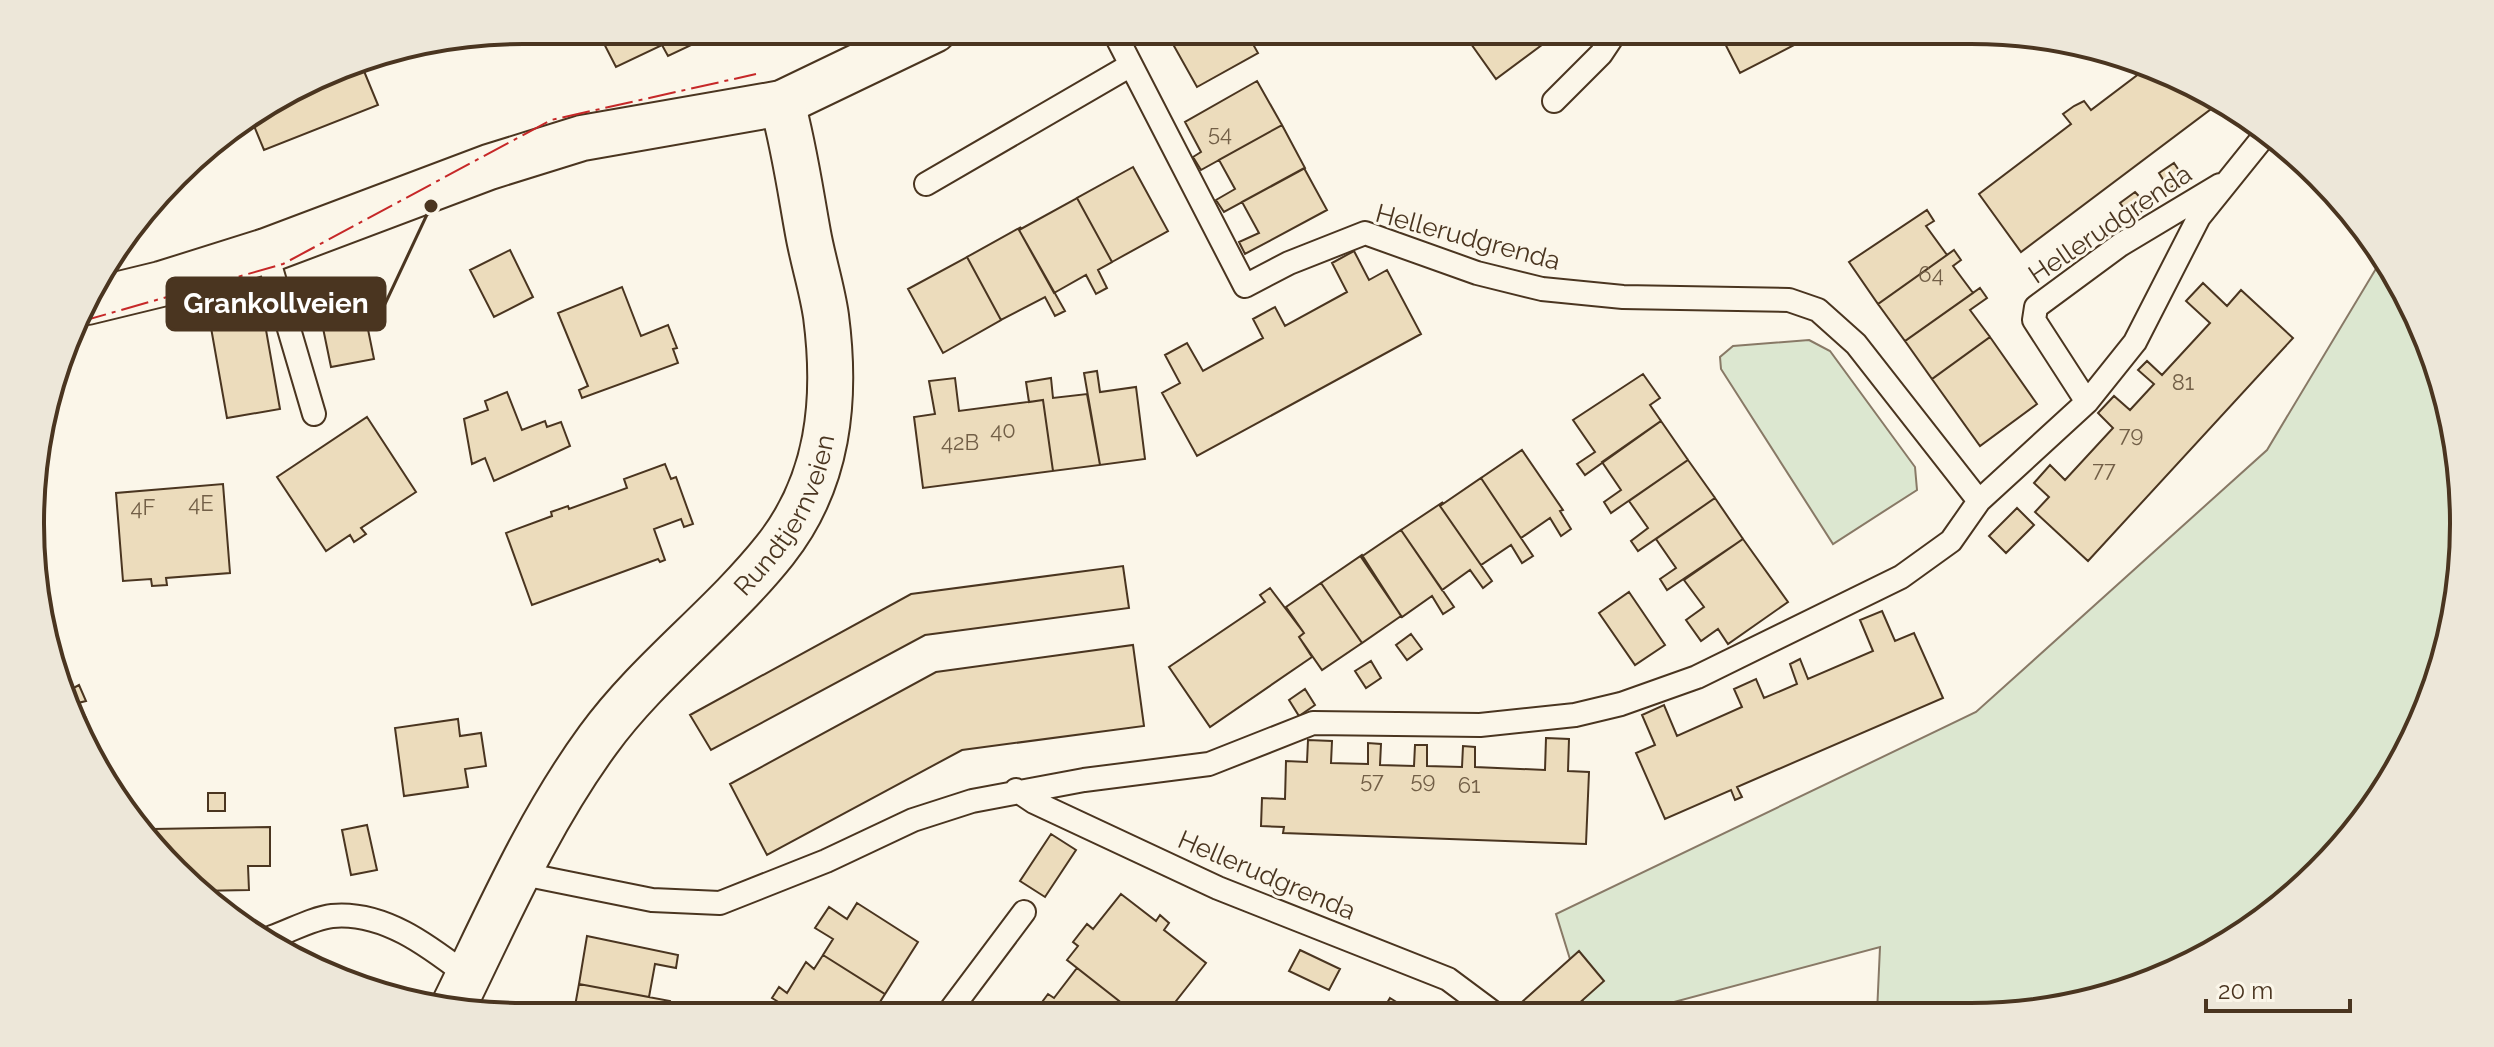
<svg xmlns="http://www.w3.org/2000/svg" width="2494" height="1047" font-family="Raleway,sans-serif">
<rect width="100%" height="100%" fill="#fbf6e9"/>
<path fill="#dce7d0" stroke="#887966" stroke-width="2" d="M2380 262 2413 306 2463 492 2438 683 2362 824 2271 915 2160 979 2035 1013H1877L1880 947 1629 1014H1587L1556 914 1976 712 2267 450Z
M1809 340 1830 351 1915 467 1917 490 1833 544 1721 369 1720 357 1733 346Z"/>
<path fill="#ecdcbc" stroke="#4a3520" stroke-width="2" d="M597 30H720L721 31 668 56 662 45 616 67Z
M1165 30H1245L1258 53 1197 87Z
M1470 30H1562L1496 79 1464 34Z
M1718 30H1823L1740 73Z
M359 59 378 105 264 150 252 121Z
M2148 67 2215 106 2021 252 1979 194 2071 124 2063 114 2074 106 2084 101 2091 110Z
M1257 81 1282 125 1201 170 1193 157 1201 152 1185 122Z
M1282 125 1305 168 1224 212 1216 200 1235 189 1219 160Z
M2174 163 2184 178 2169 189 2159 173Z
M1133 167 1168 231 1112 262 1077 198Z
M1304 168 1327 210 1245 254 1239 242 1259 233 1242 202Z
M2135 192 2148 206 2132 219 2120 203Z
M1077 198 1112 262 1098 270 1107 288 1096 294 1086 275 1054 293 1019 230Z
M1927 210 1934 221 1926 226 1947 255 1878 304 1849 262Z
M1021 227 1019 230 1065 311 1055 316 1045 297 1001 320 967 257Z
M510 250 533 297 494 317 470 270Z
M1954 250 1961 260 1953 266 1973 293 1905 341 1878 304Z
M1354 251 1369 280 1387 270 1421 334 1197 456 1162 393 1180 383 1165 355 1187 343 1203 371 1263 338 1253 319 1275 307 1285 326 1347 292 1332 263Z
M967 257 1001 320 943 353 908 289Z
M358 280 374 359 331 367 315 289Z
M2203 283 2227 306 2241 290 2293 338 2088 561 2035 512 2049 497 2034 483 2050 465 2065 480 2113 428 2098 413 2114 396 2130 410 2154 384 2138 370 2147 361 2162 375 2210 323 2186 301Z
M622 287 641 336 668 325 677 348 673 349 678 363 582 398 579 390 588 386 558 313Z
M1980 288 1987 298 1970 310 1990 337 1932 379 1905 341Z
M263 313 280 409 227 418 210 322Z
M1990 337 2037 404 1980 446 1932 379Z
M1097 371 1100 392 1136 387 1145 459 1100 465 1084 373Z
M1643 374 1660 398 1650 405 1661 421 1585 475 1577 464 1595 452 1573 420Z
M955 378 959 411 1043 400 1053 471 923 488 914 417 935 414 929 381Z
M1051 378 1053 398 1087 394 1100 465 1053 471 1043 400 1029 402 1026 382Z
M507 392 522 430 545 421 547 427 561 422 570 446 494 481 485 458 472 464 464 419 488 410 485 401Z
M367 417 416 492 361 528 366 534 354 542 350 535 326 551 277 477Z
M1661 421 1688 460 1611 513 1604 502 1621 490 1602 462Z
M1522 450 1563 510 1560 511 1571 529 1561 536 1550 518 1521 538 1481 478Z
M1688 460 1715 498 1638 551 1631 541 1648 528 1629 501Z
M665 464 671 479 676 477 693 524 684 527 681 519 654 529 665 560 660 562 658 559 532 605 506 533 552 516 551 512 568 506 569 509 627 488 624 479Z
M1481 478 1533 556 1522 563 1511 545 1481 565 1440 506Z
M223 484 230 573 166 578 167 585 152 586 151 579 123 581 116 493Z
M1715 498 1743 539 1667 590 1660 579 1676 568 1656 539Z
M1443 502 1440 506 1492 581 1483 588 1470 570 1442 590 1401 530Z
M2017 508 2034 525 2006 553 1989 536Z
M1401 530 1454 607 1443 614 1432 596 1402 617 1361 557Z
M1743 539 1788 602 1728 644 1718 629 1701 641 1686 620 1704 607 1684 580Z
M1362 555 1401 616 1362 643 1321 583Z
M1123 566 1129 608 925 635 711 750 690 715 911 594Z
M1321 583 1362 643 1322 670 1299 637 1304 633 1286 607Z
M1270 588 1304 633 1299 637 1312 657 1210 727 1169 667 1265 602 1260 595Z
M1629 592 1665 645 1635 665 1599 613Z
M1882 611 1895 641 1914 633 1943 698 1737 787 1742 797 1735 800 1731 790 1665 819 1636 753 1655 745 1642 715 1664 705 1677 736 1742 707 1734 689 1756 679 1764 698 1797 684 1790 664 1800 659 1808 679 1873 651 1860 620Z
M1411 634 1422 649 1407 660 1396 645Z
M1133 645 1144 726 962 750 767 855 730 784 936 672Z
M1371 661 1381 678 1366 688 1355 671Z
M79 685 86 701 78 703 86 718 78 721 68 691Z
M1305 689 1315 705 1299 716 1289 700Z
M458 719 460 736 481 733 486 766 465 769 468 787 404 796 395 728Z
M1546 738 1569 739 1568 771 1589 772 1586 844 1283 833 1284 827 1261 826 1262 798 1285 799 1286 761 1307 762 1308 740 1332 741 1331 763 1368 764V743L1381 744 1380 765 1414 766 1415 745H1427V766L1462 767 1463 746 1475 747V767L1545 770Z
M208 793H225V811H208Z
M367 825 377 870 351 875 342 830Z
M270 827V866H248L249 890 196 891 154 840 153 829Z
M1051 834 1076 850 1045 897 1020 881Z
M1121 894 1156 921 1160 915 1169 923 1164 930 1206 963 1165 1015H1137L1067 960 1078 946 1073 942 1087 924 1093 929Z
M857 903 918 942 885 994 823 955 833 939 815 928 829 907 847 919Z
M587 936 678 955 676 968 655 964 649 997 579 984Z
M1300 950 1340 969 1329 990 1289 971Z
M1579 951 1604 981 1567 1014H1534L1523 1001Z
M823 955 885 994 871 1016H801L772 998 779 987 787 993 806 962 814 969Z
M1077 968 1137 1015 1037 1016 1034 1013 1048 994 1054 998Z
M579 984 670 1001 668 1015 646 1011 645 1017H573Z
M1390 998 1416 1014 1380 1015Z
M780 1003 801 1016H772Z"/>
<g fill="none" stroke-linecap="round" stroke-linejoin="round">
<g stroke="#4a3520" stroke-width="26">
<path id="lane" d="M1113 30 1245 286 1289 263 1365 233 1477 273 1542 289 1623 297 1789 300 1818 310 1856 344 1979 501
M1554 101 1601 54 1617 30
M926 184 1131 65
M266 251 314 414
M2087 402 2034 320 2036 307 2120 245 2220 185
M1016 790 1034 802 1218 888 1448 979 1495 1014
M518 873 652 900 720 903 826 861 913 820 972 801 1084 780 1209 764 1313 723 1480 725 1575 715 1621 704 1697 677 1901 577 1951 541 1979 501 2087 402 2135 342 2199 217 2265 135
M272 937C290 931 313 918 332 916 384 911 430 947 468 976
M946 1016 1024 912"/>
</g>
<g stroke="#4a3520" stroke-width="48">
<g id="street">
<path d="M87 302 161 284 266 251 489 167 582 138 782 103 934 30"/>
<path id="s1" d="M454 1005C498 915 538 822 598 740 649 670 721 618 775 550 829 482 837 400 826 316 822 288 813 261 808 233 800 189 794 146 782 103"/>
</g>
</g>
<use href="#lane" stroke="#fbf6e9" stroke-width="22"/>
<use href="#street" stroke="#fbf6e9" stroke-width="44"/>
<path stroke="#c62828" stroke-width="2" stroke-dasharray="28 6 4 6" stroke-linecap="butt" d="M79 322 283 264 551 120 756 74"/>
</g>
<g text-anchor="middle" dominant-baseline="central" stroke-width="6" stroke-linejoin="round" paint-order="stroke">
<g font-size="22" fill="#725f47">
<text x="1220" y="133">54</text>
<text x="1931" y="274">64</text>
<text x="2183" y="382">81</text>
<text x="1003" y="430">40</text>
<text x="2131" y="434">79</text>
<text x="960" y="442">42B</text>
<text x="2104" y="469">77</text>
<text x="201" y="503">4E</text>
<text x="143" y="507">4F</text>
<text x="1372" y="780">57</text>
<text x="1423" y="780">59</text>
<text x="1469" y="785">61</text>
</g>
<g font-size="26" fill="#4a3520" stroke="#fbf6e9">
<text transform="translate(2110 224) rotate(-34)">Hellerudgrenda</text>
<text transform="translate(1468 237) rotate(15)">Hellerudgrenda</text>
<text stroke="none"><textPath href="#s1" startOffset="598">Rundtjernveien</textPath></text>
<text transform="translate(1267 875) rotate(23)">Hellerudgrenda</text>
</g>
</g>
<path d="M0 0H2494V1047H0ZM523 44H1971A479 479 0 0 1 2450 523V524A479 479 0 0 1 1971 1003H523A479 479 0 0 1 44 524V523A479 479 0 0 1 523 44Z" fill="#ede7d9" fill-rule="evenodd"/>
<path fill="none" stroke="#4a3520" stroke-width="4" d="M523 44H1971A479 479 0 0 1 2450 523V524A479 479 0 0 1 1971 1003H523A479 479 0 0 1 44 524V523A479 479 0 0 1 523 44Z"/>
<path fill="none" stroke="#4a3520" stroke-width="3" d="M431 206L385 304"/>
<circle fill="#4a3520" stroke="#fbf6e9" stroke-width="3" cx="431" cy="206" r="8"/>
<rect fill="#4a3520" stroke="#4a3520" stroke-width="3" x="167" y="278" width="218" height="52" rx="8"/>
<g font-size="28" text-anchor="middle" font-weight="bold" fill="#fff">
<text x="276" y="313">Grankollveien</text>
</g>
<path d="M2206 999v12h144v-12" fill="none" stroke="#4a3520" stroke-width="4"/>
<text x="2218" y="999" font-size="24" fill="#4a3520" stroke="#fbf6e9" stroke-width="6" paint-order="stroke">20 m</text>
</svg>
